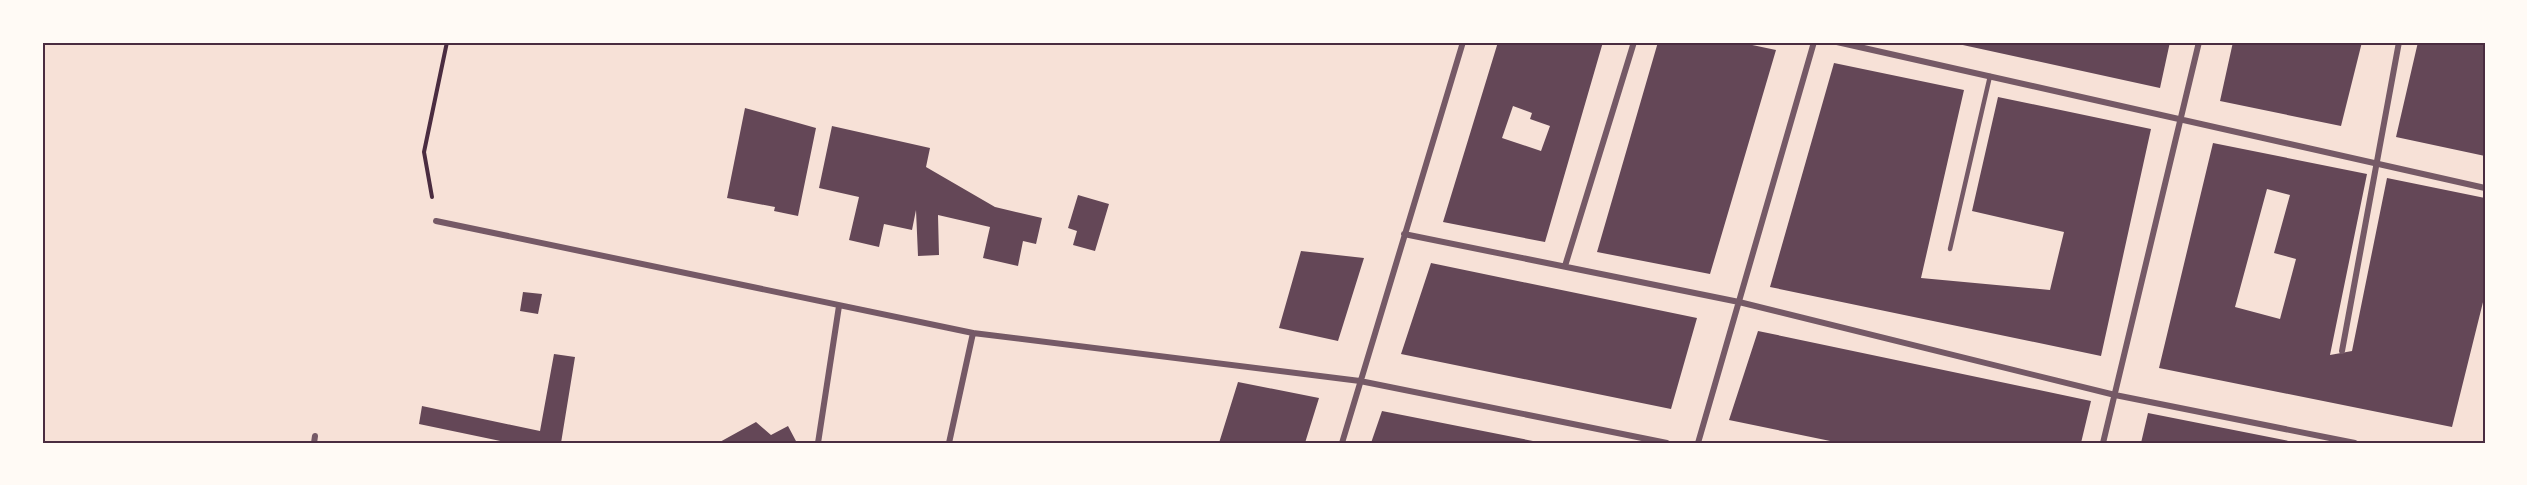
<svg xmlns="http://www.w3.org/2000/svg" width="2527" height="485" font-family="'Playfair Display',serif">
<rect width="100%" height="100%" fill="#f7e1d7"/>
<path fill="#644757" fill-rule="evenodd" d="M1498 42H1603L1545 242 1443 222ZM1513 106 1532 113 1530 119 1550 126 1541 151 1502 138Z
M1658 42H1738L1776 50 1710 274 1597 252Z
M1949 42H2170L2160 88Z
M2233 42H2362L2341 126 2220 101Z
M2418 42H2485V156L2396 137Z
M1834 63 1964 90 1921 278 2050 290 2064 232 1972 211 1998 97 2151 129 2101 356 1770 287Z
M745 108 816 128 798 216 774 211 775 207 727 198Z
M832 126 930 148 926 167 995 207 1042 218 1036 244 1023 241 1018 266 983 258 990 227 938 215 939 255 918 256 916 210 912 230 884 224 879 247 849 240 859 197 819 188Z
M2213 143 2367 174 2330 355 2352 351 2387 178 2485 198V294L2452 427 2159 368ZM2267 189 2290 195 2274 253 2296 259 2280 319 2235 307Z
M1078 195 1109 204 1095 251 1073 245 1077 231 1068 228Z
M1301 251 1364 258 1338 341 1279 328Z
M1431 263 1697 318 1671 409 1401 354Z
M523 292 542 294 538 314 520 311Z
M1758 331 2091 401 2081 443H1840L1729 420Z
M554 354 575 357 561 443H510L419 424 422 406 540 431Z
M1238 382 1319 398 1305 443H1219Z
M1382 411 1538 442V443H1371Z
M2148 413 2294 442V443H2141Z
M756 422 771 435 788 426 797 443H718Z"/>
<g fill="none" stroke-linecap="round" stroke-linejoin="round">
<path stroke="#4a2c40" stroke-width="4" d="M432 197 424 152 447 42"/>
<path stroke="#755966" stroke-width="4.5" d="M1950 249 1990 76"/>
<path stroke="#755966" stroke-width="6" d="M1837 42 2485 188
M436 221 973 333 1360 381 1667 443
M1404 234 1739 302 2115 395 2355 443
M1565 266 1634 42
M2342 351 2399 42
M314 443 315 436
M818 443 839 306
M949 443 973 333
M1342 443 1463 42
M1698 443 1814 42
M2103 443 2199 42"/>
</g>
<rect width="2527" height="485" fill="none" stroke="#fffaf5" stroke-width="87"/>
<rect x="44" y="44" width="2440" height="398" fill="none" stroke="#4a2c40" stroke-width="2"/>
</svg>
